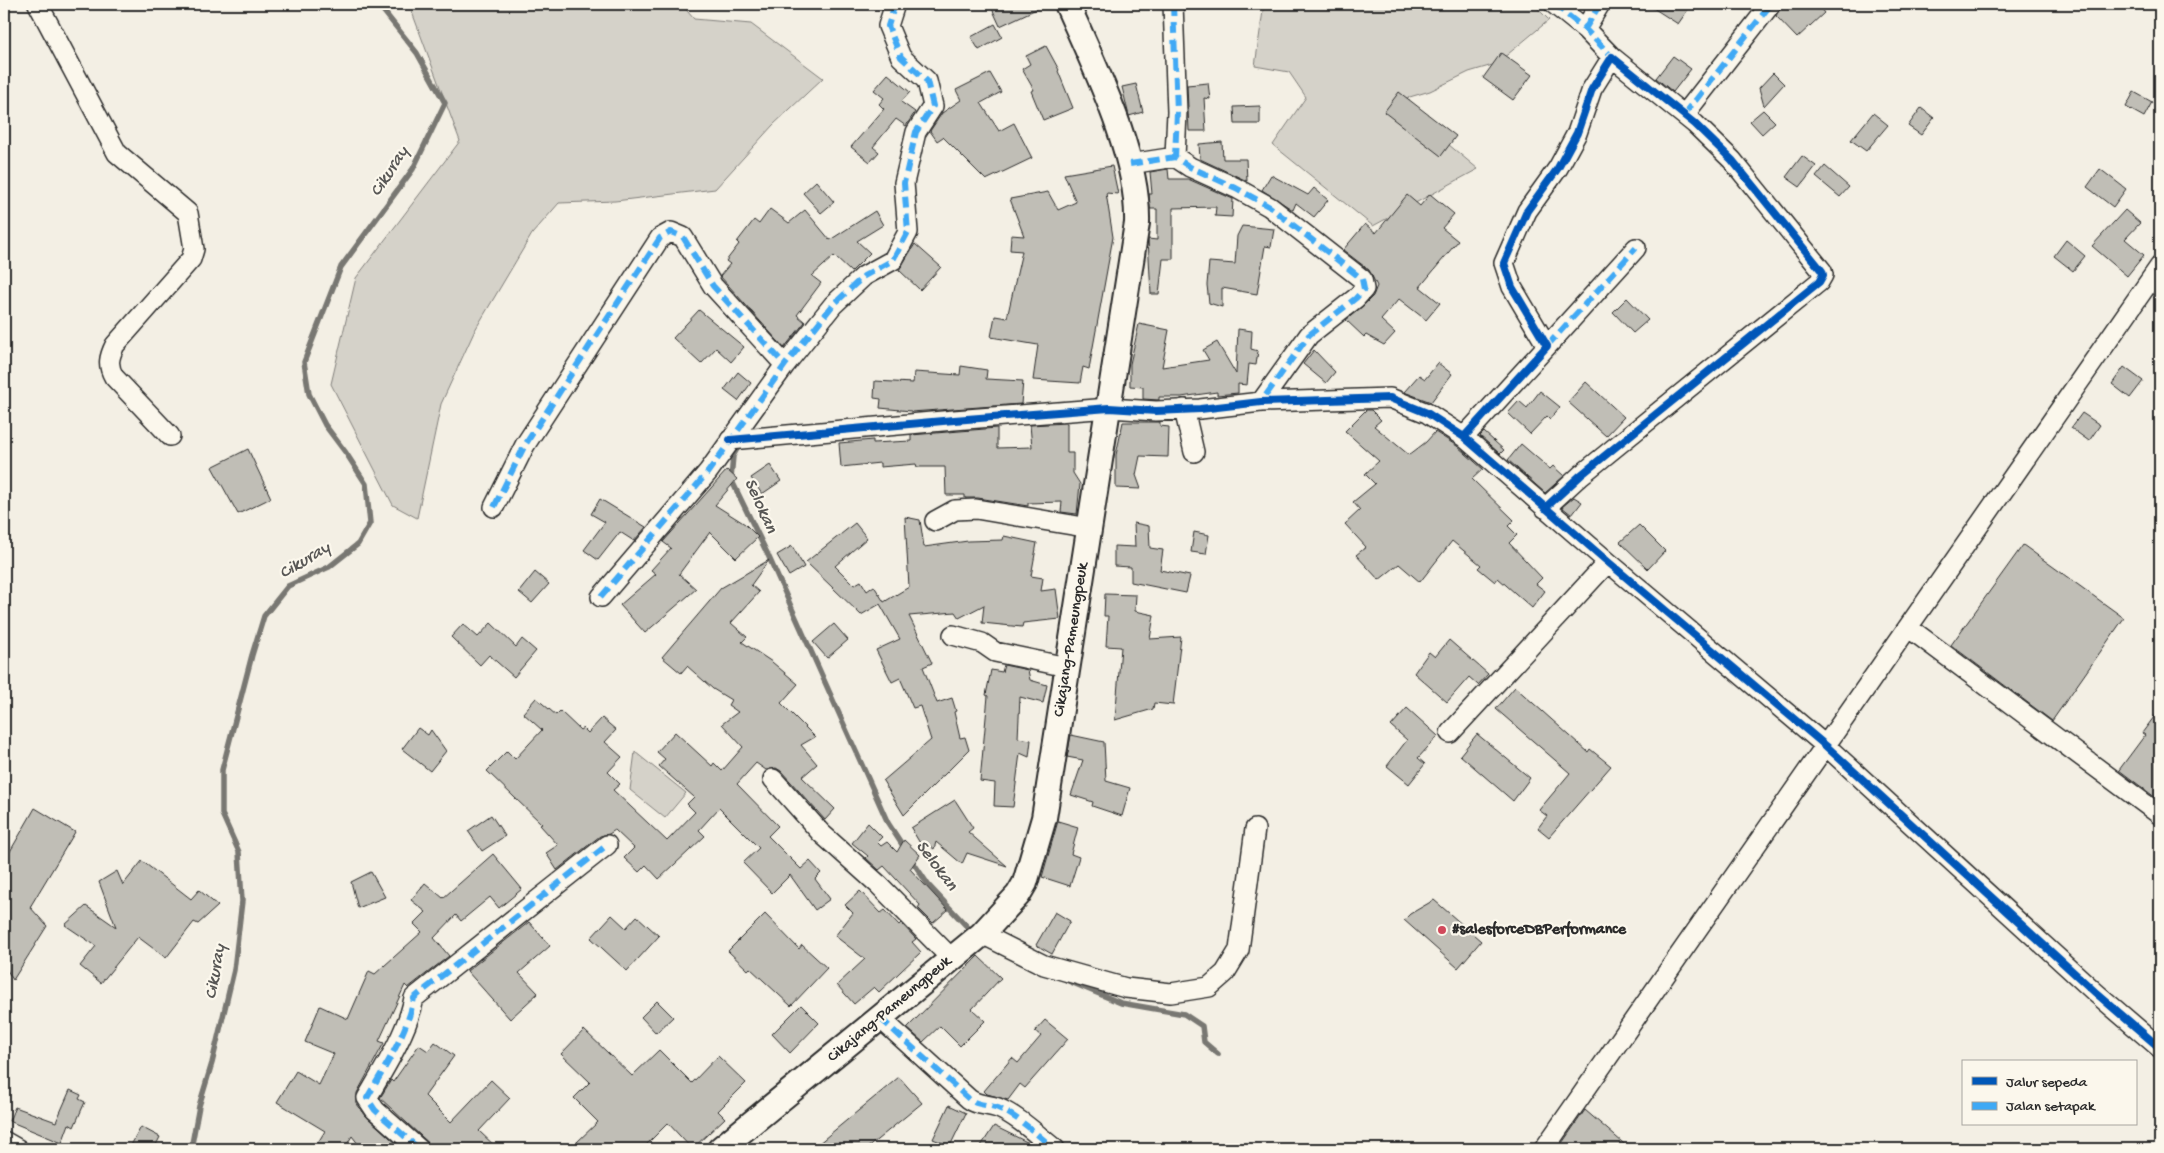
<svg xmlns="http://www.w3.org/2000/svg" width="2164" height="1153" font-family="'Gochi Hand',sans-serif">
<rect width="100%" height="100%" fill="#f3efe4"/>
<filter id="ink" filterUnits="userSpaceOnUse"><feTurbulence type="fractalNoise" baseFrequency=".02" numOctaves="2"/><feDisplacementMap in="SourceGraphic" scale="10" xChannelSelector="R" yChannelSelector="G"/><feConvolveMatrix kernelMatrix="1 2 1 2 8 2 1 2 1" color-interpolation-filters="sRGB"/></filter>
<g filter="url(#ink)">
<path fill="#d5d2c9" stroke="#807e7a" d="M409 4H681L694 19 751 24 823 78 773 125 715 189 615 201 559 203 532 234 475 330 441 404 417 518 393 505 331 384 356 278 460 141Z
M1264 4H1533L1549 20 1496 64 1469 72 1430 91 1396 101 1478 169 1373 226 1273 145 1306 97 1289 72 1255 66Z
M635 752 686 793 665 818 630 790Z"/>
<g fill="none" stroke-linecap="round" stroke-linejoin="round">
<path stroke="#787772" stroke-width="5.5" d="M741 442 733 456 731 479 768 555 888 823 905 849
M911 859 929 886 974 934
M1066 980 1121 1003 1184 1014 1202 1026 1204 1042 1218 1054
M191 1149 199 1106 212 1063 234 970 242 901 239 852 222 814V770L252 655 264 616 288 586 329 567 358 544 370 523 366 484 346 453 325 425 309 394 304 362 341 267 413 169 445 103 417 53 378 4"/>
</g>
<path fill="#c0beb6" stroke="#2b2b2b" d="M990 4H1047L1000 26Z
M1647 4H1692L1678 24Z
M1782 4H1817L1824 13 1797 38 1776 16Z
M995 24 1002 37 979 50 971 37Z
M1046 46 1059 70 1058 71 1073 108 1043 120 1031 91 1034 90 1022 69 1030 64 1026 56Z
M1501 53 1532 75 1513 100 1483 78Z
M1673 56 1691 69 1673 92 1656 78Z
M990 73 1001 92 981 103 999 131 1014 123 1032 158 986 180 943 137 937 141 930 131 942 113 961 100 956 90Z
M1773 73 1784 84 1764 106 1759 88Z
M888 74 910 92 901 102 915 112 906 126 896 119 873 147 879 152 870 162 851 147 884 109 879 104 884 98 874 90Z
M1208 83 1210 99 1204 98 1206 131H1189L1187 85Z
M1136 84 1143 112 1129 116 1122 87Z
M1399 92 1456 136 1441 156 1384 112Z
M2134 92 2152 102 2144 117 2126 107Z
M1260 106V124H1235L1234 107Z
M1921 108 1934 118 1921 135 1908 126Z
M1763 110 1775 122 1762 134 1750 121Z
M1873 113 1888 125 1866 151 1851 140Z
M1222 142 1223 159H1246L1247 181 1200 159 1199 144Z
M1802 156 1816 166 1800 187 1786 177Z
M1112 166 1118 194 1106 193 1113 237 1089 369 1083 367 1080 383 1033 380 1038 345 991 337 995 316 1007 318 1022 251 1010 250 1011 235 1024 236 1010 199 1048 192 1058 210 1076 202 1064 174Z
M1825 166 1849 187 1840 197 1816 177Z
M1168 169 1169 179H1188L1233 199 1232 217 1215 216 1216 207 1173 208V259H1163L1159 294H1151L1148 239 1157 240V209H1150L1149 194H1152L1150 172Z
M2100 169 2126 189 2113 207 2087 187Z
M1271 175 1308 195 1314 188 1328 200 1314 217 1296 203 1293 210 1262 190Z
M816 181 834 202 821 213 803 193Z
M1430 194 1454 214 1442 228 1458 241 1420 287 1440 303 1426 320 1399 299 1381 320 1395 333 1384 345 1366 335 1364 337 1346 320 1364 305 1373 296 1377 286 1369 270 1343 250 1365 224 1376 233 1407 195 1420 206Z
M770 209 789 223 805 210 830 240 875 211 883 225 857 241 870 253 851 272 834 256 812 276 821 283 797 315 805 322 784 348 720 276 730 264 726 261 739 244 737 242 754 220 759 224Z
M2125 210 2140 223 2125 239 2144 255 2127 276 2092 246Z
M1242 226 1274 229 1271 247 1265 246 1257 294 1222 288V307L1209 303 1207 285 1209 262 1235 264 1237 236Z
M2066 240 2085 256 2073 271 2054 256Z
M915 244 941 267 920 290 899 270Z
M1627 298 1648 320 1633 333 1613 312Z
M699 310 744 347 731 362 716 348 701 364 673 338Z
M1139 324 1169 330 1162 367 1209 360 1203 350 1217 342 1236 374 1238 329 1252 331 1251 349 1258 351 1256 365 1249 364 1247 385 1238 384V393L1217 395V392L1181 397H1159V400L1143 399V387L1130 386V364Z
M1314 350 1335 372 1326 383 1303 364Z
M1438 363 1452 374 1431 402 1404 392 1419 375 1425 379Z
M961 366 987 370 986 379 1023 381 1021 404 911 412V411L880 408 881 399 874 398 875 381 913 383 914 372 960 375Z
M2124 367 2143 381 2130 398 2112 384Z
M738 372 751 383 738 401 724 390Z
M1586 382 1624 417 1606 436 1568 402Z
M1540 391 1560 407 1550 419 1547 416 1530 434 1508 413 1519 401 1527 408Z
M1366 410H1371L1381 420 1374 426 1409 455 1426 442 1435 432 1457 446 1483 469 1472 479 1514 520 1508 526 1517 535 1509 543 1542 578 1536 584 1545 591 1532 608 1498 578 1495 582 1478 568 1481 565 1452 541 1420 582 1399 564 1379 580 1356 555 1366 547 1345 524 1360 510 1353 502 1375 484 1365 474 1379 461 1345 431Z
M2082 413 2100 425 2089 441 2071 428Z
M1123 422H1160V426L1169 427 1168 457 1140 456 1136 475 1141 489 1116 488V455Z
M1067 423V453H1073V473L1080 484 1077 514 1061 512 1062 502 1028 503V506L978 498H965V495H946L945 467H917L916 464 880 467V463L841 467 839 443 873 440V443L911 441V435L997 428V448L1032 447 1030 425Z
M1484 432 1504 450 1500 454 1480 436Z
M1521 444 1550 469 1553 466 1564 476 1545 493 1508 460Z
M248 449 271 498 238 514 212 467Z
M770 465 781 481 762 494 751 478Z
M727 470 737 479 715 505 745 524 758 537 736 558 710 532 679 574 696 589 645 633 620 605 656 574 651 570 671 548 663 542Z
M1574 497 1582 502 1572 515 1562 507Z
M600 499 646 527 634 541 620 532 598 560 584 550 605 522 591 514Z
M905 517 920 520 924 547 968 541 1003 540 1004 536 1037 543 1031 576 1043 578 1041 591 1056 589 1060 619 1023 623 1022 627 982 623 984 605 959 618 955 612 909 616 932 663 923 667 937 703 952 698 956 711 954 712 960 738 965 737 969 750 943 776H940L941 778 904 815 883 781 931 740 920 706 913 708 900 678 892 682 876 650 900 639 880 604 861 615 806 562 855 523 867 538 835 566 854 585 861 581 867 591 874 586 884 602 909 587Z
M1134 523 1149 526 1150 548 1163 550 1160 570 1190 576 1186 593 1131 582V567L1114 566V546L1135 547Z
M1639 525 1665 551 1648 569 1620 542Z
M1194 532 1209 535 1206 554 1191 552Z
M2023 545 2124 618 2052 721 1951 645Z
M792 546 804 567 789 576 777 555Z
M769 560 751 585 759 592 731 623 747 637 742 642 772 662 798 684 781 703 815 737 801 745 817 764 802 777 835 809 825 820 781 771 776 768 766 770 756 763 737 784 778 826 768 836 801 869 810 861 821 873 815 879 830 899 815 910 790 875 772 893 743 863 759 848 719 808 699 830 705 836 659 879 646 865 639 872 624 858 634 848 615 830 609 834 600 836 557 870 546 853 558 845 540 825 542 824 487 771 507 751 515 759 542 730 523 713 536 698 556 715 560 711 580 730 583 728 588 733 602 718 616 730 605 742 622 757 608 772 620 784 613 790 667 841 695 812 687 804 694 797 659 766 665 759 657 752 675 732 712 766 714 763 722 771 743 747 722 724 738 712 728 705 731 700 713 689 687 666 681 673 662 657 721 588Z
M535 572 549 584 532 603 519 592Z
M1105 594 1136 595 1135 611 1154 615 1150 639 1181 637 1173 705 1154 703 1153 709 1115 720 1121 647 1106 646 1108 616H1104Z
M491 623 516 647 522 639 536 651 514 677 489 655 480 665 451 637 463 624 478 637Z
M834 624 848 640 827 658 813 642Z
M1449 640 1488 674 1478 685 1469 677 1447 702 1414 673 1429 652 1435 657Z
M1004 665 1028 670 1030 680 1047 685 1043 703 1020 697 1018 738 1031 740 1029 757 1020 753 1013 807 994 806 995 783 980 781 988 696 986 695 991 670 1002 672Z
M1515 687 1588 752 1590 749 1611 766 1549 837 1538 828 1547 816 1539 810 1570 773 1496 709Z
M1407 708 1438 736 1418 758 1425 764 1409 784 1387 766 1407 740 1391 726Z
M2160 709V801L2119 770 2145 735 2142 733Z
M418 728 428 735 431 730 446 751 430 771 402 749Z
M1477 734 1530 778 1513 801 1460 755Z
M1071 735 1104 742 1106 781 1130 788 1122 816 1092 806 1093 802 1071 795 1083 760 1067 757Z
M955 800 973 828 968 832 1007 866 967 853 962 864 936 842 934 849 928 845 924 850 911 828Z
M35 808 75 832 30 907 47 926 13 980 4 965V862Z
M491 815 505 836 482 851 468 831Z
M1058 821 1078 827 1071 854 1079 857 1070 886 1042 877Z
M868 823 882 837 877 842 881 846 887 842 897 852 904 840 920 855 910 869 948 910 933 923 918 908 920 905 884 866 879 870 866 858 868 856 852 843Z
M493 854 522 889 499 908 490 897 461 921 456 915 434 938 449 956 408 988 405 985 379 1041 384 1043 357 1093V1104L366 1116 399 1146 396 1149H362L352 1136 344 1149H314L325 1131 277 1102 296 1071 319 1085 334 1054 305 1042 320 1006 348 1019 369 971 375 974 422 932 414 924 426 912 411 900 425 883 443 898Z
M142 861 191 899 199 890 218 906 198 924 194 922 166 958 138 937 101 983 80 966 96 946 65 925 86 906 116 927 99 882 117 871 123 885Z
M371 872 385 897 358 908 351 882Z
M860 891 881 913 885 910 899 925 901 923 916 939 912 942 921 952 879 992 874 987 854 1004 837 985 865 959 835 936 853 913 845 905Z
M1434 900 1481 941 1458 968 1404 920 1410 914Z
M1055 912 1070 921 1052 954 1036 945Z
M765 914 799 949 802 945 827 968 791 1006 750 968 748 970 728 951Z
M612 915 626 928 637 916 659 936 627 971 591 938Z
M529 922 550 946 519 973 538 993 510 1019 467 971Z
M978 956 1001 978 972 1009 985 1021 960 1046 940 1026 923 1042 907 1028Z
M657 1001 673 1017 656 1033 641 1017Z
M801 1005 819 1023 790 1053 772 1034Z
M1045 1020 1068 1039 1025 1088 1020 1084 1008 1100 987 1094 984 1091 1012 1058 1018 1063 1041 1036 1035 1031Z
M584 1030 632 1076 659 1050 692 1083 718 1056 746 1083 718 1111 725 1118 692 1149 668 1123 642 1149H583L577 1142 598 1122 574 1098 590 1082 561 1054Z
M435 1042 454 1056 425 1096 451 1122 491 1080 510 1098 479 1131 498 1149H435L380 1098 391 1080 393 1082 419 1045 428 1051Z
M899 1077 922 1103 866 1149H812Z
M70 1090 81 1095 79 1099 85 1102 74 1127 69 1124 62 1143 9 1121 15 1107 56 1122Z
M949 1105 966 1113 951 1144H945L933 1139Z
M1585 1110 1630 1149H1558Z
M994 1126 1031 1144 1037 1149H979Z
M141 1127 160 1137 154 1149H129Z"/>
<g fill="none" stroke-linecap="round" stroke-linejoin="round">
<g stroke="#2b2b2b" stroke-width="22">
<path id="minor" d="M38 4 117 153 188 213 194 249 191 259 115 345C109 357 107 365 114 377L170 436
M1173 4 1177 112 1175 157
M1554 4 1585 29 1612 57
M1585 29 1600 4
M1684 115 1771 4
M1130 164 1175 157 1190 167 1236 188 1270 207 1362 279 1364 289 1356 298 1309 335 1261 402
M1547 346 1636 248
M1184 409 1194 452
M1464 437 1547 346 1512 287 1504 263 1527 211 1558 168 1577 133 1592 89 1612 57 1695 124 1732 160 1822 271 1823 275 1819 282 1581 475 1545 508
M730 440 954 420 1109 408 1156 411 1200 409 1261 402 1390 398 1427 413 1464 437 1608 562 1826 746 2096 993 2160 1048
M494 507 525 445 660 238 671 232 683 237 713 286 785 365
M935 521 955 510 976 509 1090 528
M601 597 708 472 785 365 833 305 864 276 893 260 908 232 904 183 916 132 933 106 927 81 901 57 888 26 895 4
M1909 628 2160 815
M953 635 982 643 995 652 1067 667
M1450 733 1608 562
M773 779 821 833 879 885 952 959
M982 934 1044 965 1126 988 1171 993 1209 987 1225 973 1239 950 1255 829
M880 1018 969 1099C978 1106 987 1104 998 1108 1019 1117 1037 1135 1055 1149
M4 1141 18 1149
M419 1149 375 1110 367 1098C384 1069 408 1031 414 998L607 845
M1544 1149 2160 266"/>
</g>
<g stroke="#2b2b2b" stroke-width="28">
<path id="major" d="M720 1149 982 934 1018 895 1025 883 1044 818 1137 223C1139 154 1094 66 1067 4"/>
</g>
<use href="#minor" stroke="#fbf7ec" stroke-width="19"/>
<use href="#major" stroke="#fbf7ec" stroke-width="24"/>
<path stroke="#3fa9f5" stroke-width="6" stroke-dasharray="12 6" stroke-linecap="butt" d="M1173 4 1177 112 1175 157
M1554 4 1585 29 1612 57
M1585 29 1600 4
M1684 115 1771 4
M1130 164 1175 157 1190 167 1236 188 1270 207 1362 279 1364 289 1356 298 1309 335 1261 402
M1547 346 1636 248
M494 507 525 445 660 238 671 232 683 237 713 286 785 365
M601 597 708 472 785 365 833 305 864 276 893 260 908 232 904 183 916 132 933 106 927 81 901 57 888 26 895 4
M880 1018 969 1099C978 1106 987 1104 998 1108 1019 1117 1037 1135 1055 1149
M419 1149 375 1110 367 1098C384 1069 408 1031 414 998L607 845"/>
<g stroke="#fbf7ec" stroke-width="11">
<path id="cycleway" d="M1464 437 1547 346 1512 287 1504 263 1527 211 1558 168 1577 133 1592 89 1612 57 1695 124 1732 160 1822 271 1823 275 1819 282 1581 475 1545 508
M730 440 954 420 1109 408 1156 411 1200 409 1261 402 1390 398 1427 413 1464 437 1608 562 1826 746 2096 993 2160 1048"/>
</g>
<use href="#cycleway" stroke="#0057b8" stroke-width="8"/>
</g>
</g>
<circle fill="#d1495b" stroke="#fbf7ec" stroke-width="2" cx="1442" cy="930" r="5"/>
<g text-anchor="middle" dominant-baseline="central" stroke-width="4.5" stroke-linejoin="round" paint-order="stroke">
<g font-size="16" fill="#2b2b2b" stroke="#fbf7ec">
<text transform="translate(1072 640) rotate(-81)">Cikajang-Pameungpeuk</text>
<text transform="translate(890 1010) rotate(-40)">Cikajang-Pameungpeuk</text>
</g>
<g font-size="16" font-weight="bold" fill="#2b2b2b" stroke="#fbf7ec" text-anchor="start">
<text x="1452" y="930">#salesforceDBPerformance</text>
</g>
<g font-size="18" font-style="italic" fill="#585755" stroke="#fbf7ec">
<text transform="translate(390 172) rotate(-57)">Cikuray</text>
<text transform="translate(760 506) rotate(66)">Selokan</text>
<text transform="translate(305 561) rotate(-31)">Cikuray</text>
<text transform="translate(936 866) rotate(53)">Selokan</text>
<text transform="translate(216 972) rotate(-80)">Cikuray</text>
</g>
</g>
<rect width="2164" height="1153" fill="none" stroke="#fbf7ec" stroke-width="20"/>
<rect x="10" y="10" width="2144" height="1133" fill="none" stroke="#2b2b2b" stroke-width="2" filter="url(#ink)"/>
<rect x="1962" y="1060" width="175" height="65" fill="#fbf7ec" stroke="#a8a59f"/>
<rect x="1972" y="1077" width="25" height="8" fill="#0057b8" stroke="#a8a59f"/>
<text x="2006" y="1086" font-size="15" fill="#2b2b2b">Jalur sepeda</text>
<rect x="1972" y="1102" width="25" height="8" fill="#3fa9f5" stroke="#a8a59f"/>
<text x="2006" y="1110" font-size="15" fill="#2b2b2b">Jalan setapak</text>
</svg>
